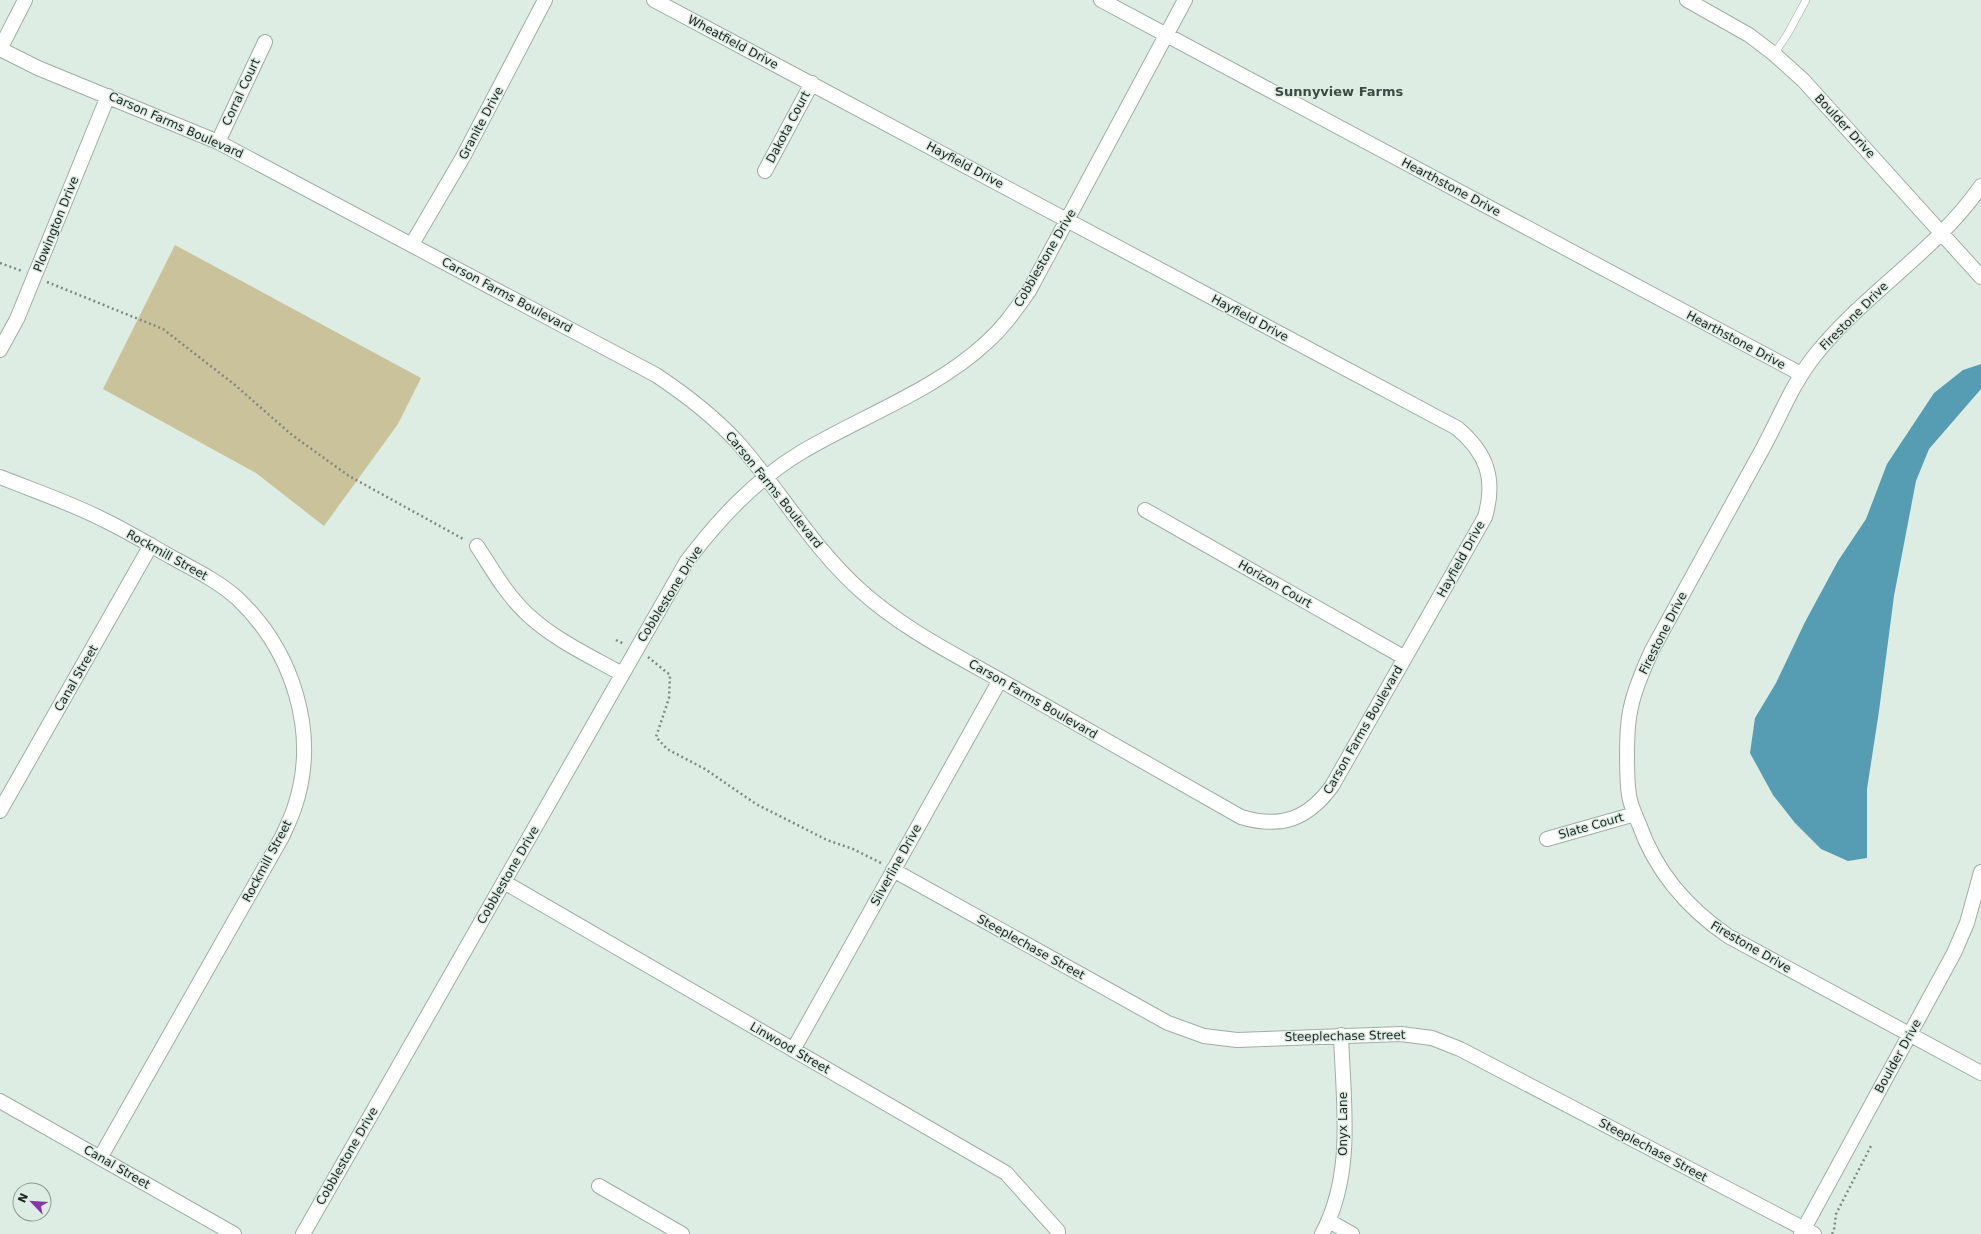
<svg xmlns="http://www.w3.org/2000/svg" width="1981" height="1234" font-family="'DejaVu Sans',sans-serif">
<rect width="100%" height="100%" fill="#ddede3"/>
<path fill="#cac29a" d="M175 245 421 378 398 424 324 526 256 473 103 389Z"/>
<path fill="#569db4" d="M1981 364V389L1929 449 1916 481 1894 596 1879 711 1867 789V858L1848 861 1821 849 1795 823 1773 795 1750 753 1755 718 1776 683 1805 622 1838 561 1866 519 1887 464 1934 393 1963 370Z"/>
<g fill="none" stroke-linecap="round" stroke-linejoin="round">
<g stroke="#9faea5" stroke-width="8">
<path id="service" d="M1774 54 1787 35 1806 0"/>
</g>
<g stroke="#9faea5" stroke-width="16">
<path id="minor" d="M1101 0 1801 374
M1687 0 1749 35 1774 54 1803 80 1981 277
M0 49 38 68 218 142 656 375C686 395 715 417 739 444 781 492 813 548 860 590 905 631 962 658 1014 688 1090 731 1166 774 1241 817 1281 829 1308 819 1332 786L1485 517C1496 479 1487 453 1457 428L654 0
M0 49 25 0
M218 142 265 42
M765 171 812 83
M1981 186C1936 251 1865 293 1816 354 1793 382 1780 417 1763 448 1726 516 1689 583 1652 650 1644 668 1635 687 1631 707 1627 723 1627 739 1627 755 1627 768 1627 782 1629 795 1630 804 1635 815 1639 824 1656 872 1686 907 1728 936L1981 1073
M412 244 463 157 545 0
M0 350 17 319 108 96
M0 477C35 491 71 503 104 520 127 531 150 545 173 558 195 570 218 581 237 598 293 651 320 734 294 809 291 818 286 828 282 837L100 1158
M1145 510 1405 658
M477 546C492 569 506 594 526 613 553 639 590 656 622 674
M0 811 151 545
M1547 839 1635 814
M893 870 1168 1023 1204 1036 1237 1040 1401 1034 1432 1038 1460 1049 1814 1234
M504 882 1006 1173 1058 1231V1234
M793 1050 1000 680
M0 1101 234 1234
M599 1186 682 1234
M1329 1221 1352 1234
M303 1234 687 561C719 519 754 481 800 453 860 417 936 390 987 342 1004 327 1016 309 1029 291L1185 0
M1322 1234C1355 1173 1343 1101 1341 1035
M1801 1234 1954 953 1967 923 1981 872"/>
</g>
<path stroke="#7f8a83" stroke-width="2.5" stroke-dasharray="2 3" stroke-linecap="butt" d="M0 263 22 271
M47 282 163 329 235 385 292 435 349 476 465 540
M616 640 624 644
M648 657 670 675 669 698 656 737 667 749 705 769 756 804 827 840 853 849 881 863
M1832 1234 1834 1230 1836 1214 1872 1144"/>
<use href="#service" stroke="#fff" stroke-width="7"/>
<use href="#minor" stroke="#fff" stroke-width="14"/>
</g>
<g text-anchor="middle" dominant-baseline="central" stroke-width="3" stroke-linejoin="round" paint-order="stroke">
<g font-size="12" fill="#1b211d" stroke="#ddede3">
<text transform="translate(733 42) rotate(28)">Wheatfield Drive</text>
<text transform="translate(241 92) rotate(-65)">Corral Court</text>
<text transform="translate(481 123) rotate(-62)">Granite Drive</text>
<text transform="translate(176 125) rotate(24)">Carson Farms Boulevard</text>
<text transform="translate(1845 126) rotate(47)">Boulder Drive</text>
<text transform="translate(788 127) rotate(-62)">Dakota Court</text>
<text transform="translate(965 165) rotate(28)">Hayfield Drive</text>
<text transform="translate(1451 187) rotate(28)">Hearthstone Drive</text>
<text transform="translate(56 224) rotate(-68)">Plowington Drive</text>
<text transform="translate(1045 258) rotate(-60)">Cobblestone Drive</text>
<text transform="translate(507 295) rotate(28)">Carson Farms Boulevard</text>
<text transform="translate(1854 316) rotate(-45)">Firestone Drive</text>
<text transform="translate(1250 318) rotate(28)">Hayfield Drive</text>
<text transform="translate(1736 340) rotate(28)">Hearthstone Drive</text>
<text transform="translate(774 490) rotate(51)">Carson Farms Boulevard</text>
<text transform="translate(167 555) rotate(29)">Rockmill Street</text>
<text transform="translate(1461 559) rotate(-61)">Hayfield Drive</text>
<text transform="translate(1275 584) rotate(30)">Horizon Court</text>
<text transform="translate(670 594) rotate(-58)">Cobblestone Drive</text>
<text transform="translate(1663 633) rotate(-63)">Firestone Drive</text>
<text transform="translate(76 678) rotate(-60)">Canal Street</text>
<text transform="translate(1033 699) rotate(30)">Carson Farms Boulevard</text>
<text transform="translate(1363 730) rotate(-60)">Carson Farms Boulevard</text>
<text transform="translate(1591 826) rotate(-16)">Slate Court</text>
<text transform="translate(267 861) rotate(-62)">Rockmill Street</text>
<text transform="translate(896 865) rotate(-61)">Silverline Drive</text>
<text transform="translate(508 875) rotate(-60)">Cobblestone Drive</text>
<text transform="translate(1031 947) rotate(29)">Steeplechase Street</text>
<text transform="translate(1751 947) rotate(30)">Firestone Drive</text>
<text transform="translate(1345 1036) rotate(-1)">Steeplechase Street</text>
<text transform="translate(790 1048) rotate(30)">Linwood Street</text>
<text transform="translate(1898 1056) rotate(-61)">Boulder Drive</text>
<text transform="translate(1343 1124) rotate(-90)">Onyx Lane</text>
<text transform="translate(1653 1150) rotate(28)">Steeplechase Street</text>
<text transform="translate(347 1156) rotate(-60)">Cobblestone Drive</text>
<text transform="translate(117 1167) rotate(30)">Canal Street</text>
</g>
<g font-size="13" font-weight="bold" fill="#3d4b43" stroke="#ddede3">
<text x="1339" y="91">Sunnyview Farms</text>
</g>
</g>
<g transform="translate(32 1202) rotate(295)"><circle r="19" fill="#ddede3" stroke="#8f9b94"/>
<path d="M0-3L7 15L0 10L-7 15Z" fill="#8437a8"/>
<text y="-6" font-size="11" font-weight="bold" text-anchor="middle" fill="#1b211d">N</text>
</g>
</svg>
